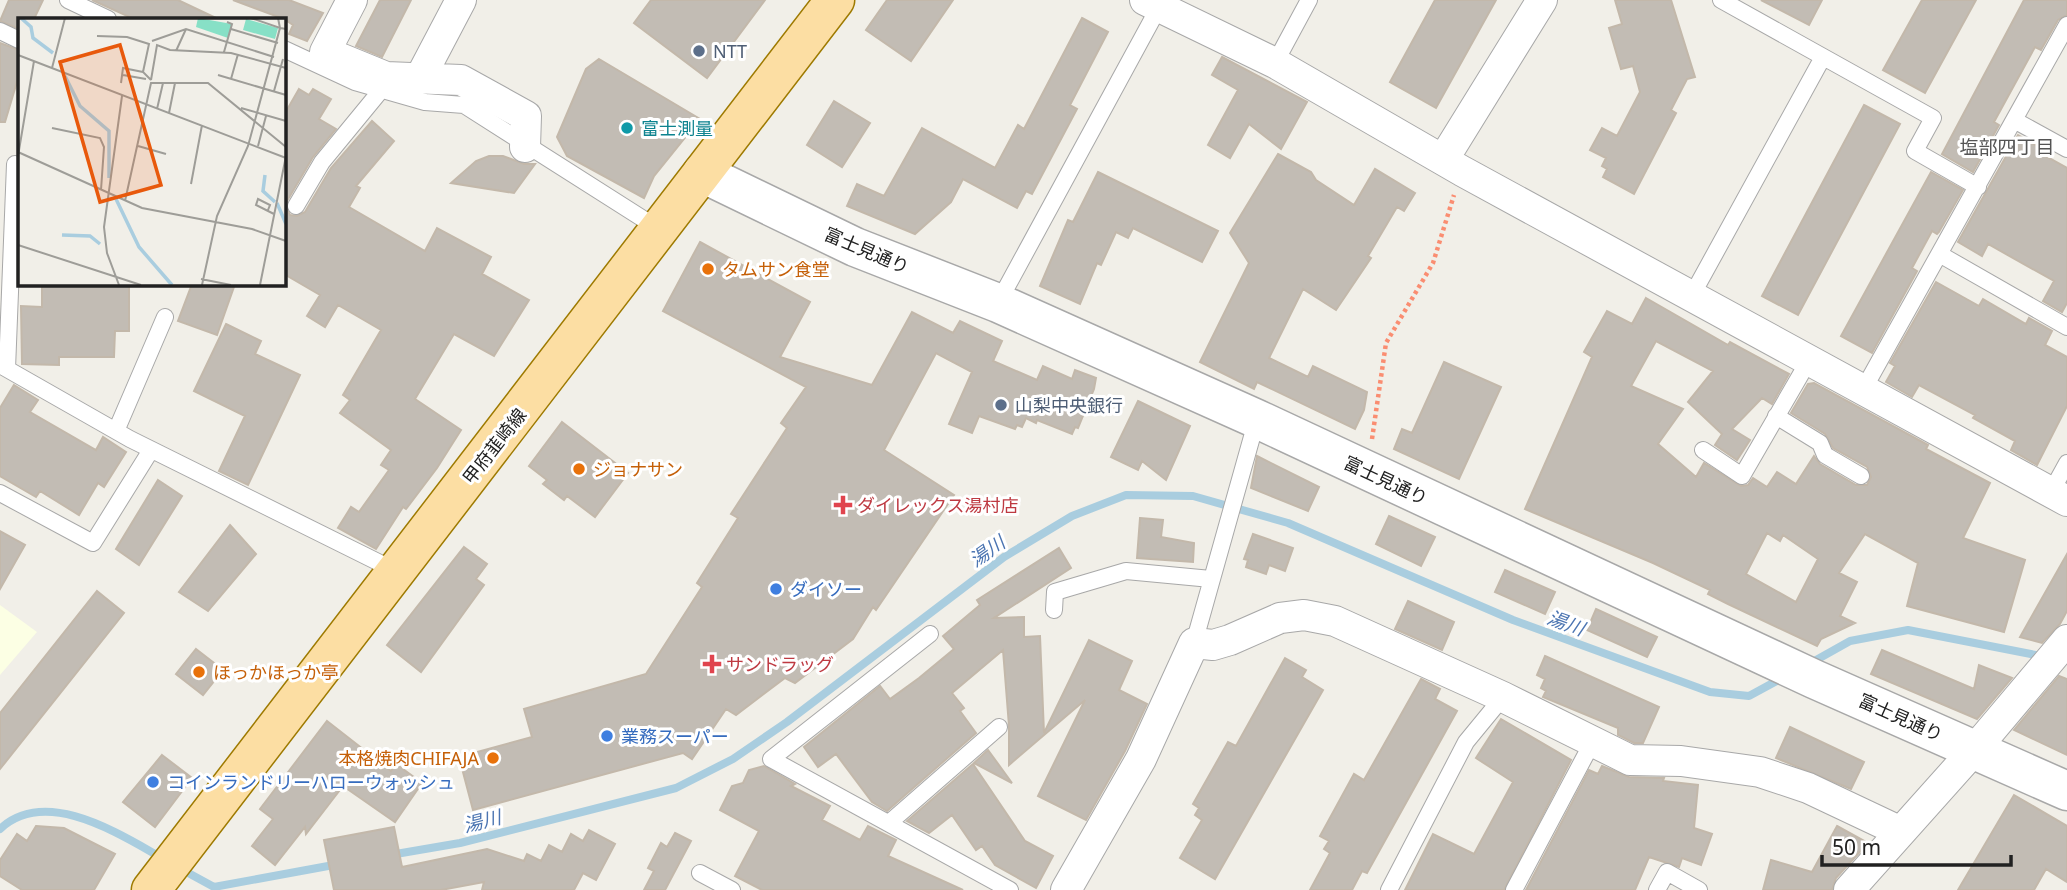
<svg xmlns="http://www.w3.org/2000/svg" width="2067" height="890" font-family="'Noto Sans','Noto Sans JP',sans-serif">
<rect width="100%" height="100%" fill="#f1efe8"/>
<path fill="#fcffe4" d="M0 605 37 632 0 675Z"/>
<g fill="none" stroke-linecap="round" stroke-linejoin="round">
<path stroke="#a9cddf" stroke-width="8" d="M1809 664 1850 641 1908 630 2046 657
M0 829C46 786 119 834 164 859
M390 855 460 843 676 788 733 759 787 722 1004 557 1072 516 1126 495 1193 496 1288 523 1513 620 1710 692 1749 696 1782 678
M181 869 214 887 339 864"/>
</g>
<path fill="#c2bcb4" stroke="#c3b8aa" stroke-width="2" fill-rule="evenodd" d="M9 0H43L34 19H19V29L0 21Z
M92 0H178L218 19H134Z
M233 0H289L323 13 307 41 289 34 293 25 284 19Z
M380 0H411L382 57 356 46Z
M651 0H765L707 78 634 23Z
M887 0H953L911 61 866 30Z
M1435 0H1496L1436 108 1390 82Z
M1615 0H1671L1695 77 1687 79 1671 110 1676 113 1634 194 1603 177 1607 169 1602 166 1606 158 1590 150 1602 128 1617 136 1640 92 1633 66 1621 69 1609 28 1622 24Z
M1761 0H1822L1809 25Z
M1922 0H1976L1925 93 1883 70Z
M2024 0H2067V15L2058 20 2041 50 2035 47 1994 122 1999 125 1973 172 1942 154Z
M1082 18 1108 32 1070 105 1077 109 1032 194 1026 191 1017 208 963 179 951 202 915 234 847 206 857 184 884 196 922 128 995 168 1018 125 1024 129Z
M0 43 19 50V75L5 122H0Z
M1222 57 1307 102 1281 149 1249 124 1230 158 1208 145 1238 90 1212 75Z
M599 59 700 119 654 176 644 198 567 156 557 137 586 69Z
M299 89 309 95 313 89 331 99 319 119 336 129 313 157 287 201 286 207 290 215 297 216 305 212 331 168 372 121 394 141 356 186 360 188 349 207 425 251 437 228 491 257 482 274 529 300 494 356 454 334 415 399 461 430 437 468 406 509 403 507 376 549 338 528 351 507 359 512 389 470 381 465 391 450 340 413 350 400 343 395 381 330 338 305 325 327 307 316 320 295 284 274V115Z
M834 101 870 123 842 167 807 145Z
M1864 105 1900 124 1798 315 1762 296Z
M2018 135 2046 151 2044 155 2067 168V303L2062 312 2043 301 2054 281 1988 244 1982 256 1958 242Z
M1278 154 1311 172 1316 180 1354 205 1375 169 1415 193 1404 211 1397 207 1368 256 1371 258 1336 310 1303 289 1269 358 1308 377 1313 366 1367 392 1364 410 1355 429 1257 382 1254 389 1200 362 1249 263 1230 233Z
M489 156H503L524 164H535L514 193 451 183 476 161Z
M1098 172 1218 231 1202 262 1133 228 1128 238 1116 232 1101 265 1097 263 1080 304 1040 286 1068 220 1073 222Z
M1931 172 1963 190 1939 232 1937 234 1932 231 1912 268 1917 271 1872 353 1841 336Z
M700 242 810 302 780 357 872 385 912 312 953 333 960 321 1002 341 993 361 1037 380 1043 366 1072 379 1075 370 1096 378 1094 389 1078 428 1075 427 1072 434 1037 420 1036 423 1026 418 1022 427 1017 425 1015 429 979 416 972 433 949 424 972 372 936 353 884 450 954 495 876 610 873 607 853 639 795 683 785 678 736 715 726 709 692 759 683 753 473 810 459 757 532 737 524 709 646 674 702 587 697 583 738 518 731 514 787 428 781 423 806 387 663 311Z
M1936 282 1979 306 1983 299 2026 324 2029 318 2052 331 2045 345 2067 357V406L2037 465 2011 450 2015 441 1973 418 1975 415 1919 385 1912 397 1886 382 1895 366 1890 363Z
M42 284H129V331H115L114 357H59V365L22 364 21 306 42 307Z
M192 284H235L217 335 178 321Z
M1646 298 1728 345 1730 342 1789 374 1772 404 1762 398 1732 429 1750 440 1737 460 1715 445 1722 434 1688 402 1713 371 1656 341 1631 386 1683 409 1658 444 1696 477 1704 463 1741 486 1748 485 1753 478 1767 487 1777 472 1796 484 1814 456 1820 464 1856 485H1867L1871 477 1867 467 1833 448 1825 434 1791 413 1808 384 1814 383 1928 445 1926 449 1990 483 1963 538 2025 560 2004 632 1907 606 1918 563 1865 534 1839 573 1857 582 1840 616 1855 623 1821 639 1817 646 1728 604 1708 594 1710 590 1653 563 1525 509 1592 357 1584 352 1607 311 1632 324ZM1767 533 1780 541 1783 535 1818 559 1796 602 1746 574Z
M226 324 261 341 255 354 300 375 248 485 219 471 245 416 194 391Z
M1444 362 1501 387 1459 479 1394 449 1402 429 1412 433Z
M14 385 38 400 30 412 96 450 103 437 126 452 104 487 98 483 79 515 40 491 36 497 0 476V408Z
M1138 401 1190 426 1166 480 1142 461 1138 470 1111 457Z
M562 422 628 473 595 517 567 496 564 500 543 484 547 480 529 466Z
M1257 456 1319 487 1308 511 1251 488Z
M158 480 182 496 139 565 116 549Z
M1389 516 1435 537 1421 566 1376 544Z
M1140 518 1163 520 1161 537 1194 543 1193 562 1137 558Z
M230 525 256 554 208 611 179 592Z
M0 531 25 545 0 589Z
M1253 534 1293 548 1285 571 1269 565 1266 574 1246 567 1248 560 1244 559Z
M464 547 487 564 476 579 484 585 421 672 387 645Z
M1059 548 1071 568 994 618 1024 617V637L1040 636 1044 733 1089 640 1132 661 1119 690 1147 704 1125 751 1086 820 1038 796 1085 700 1009 765V726L1003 650 952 693 964 708 960 711 976 733 887 811 872 802 836 754 818 767 804 747 880 686 890 699 919 678 954 649 943 636 980 605 977 600Z
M2067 554V611L2060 624 2042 643 2020 637Z
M1505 570 1555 592 1545 614 1495 592Z
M97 591 124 613 0 769V713Z
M1408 601 1454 622 1442 650 1395 629Z
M1596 609 1657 637 1647 657 1587 630Z
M196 649 223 670 203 695 176 674Z
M1882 650 1974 689 1979 665 2012 678 1977 719 1871 674Z
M1545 656 1659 707 1643 743H1634L1618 735V728L1543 697 1546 691 1541 688 1545 679 1537 675Z
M1285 658 1306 670 1302 677 1323 690 1215 879 1180 858 1202 820 1195 815 1199 808 1193 804 1228 742 1236 746Z
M2059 676 2067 679V755L2014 730Z
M1421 679 1440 689 1435 699 1457 711 1367 873 1362 871 1352 890H1310L1330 853 1324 849 1329 841 1320 836 1354 774 1364 780Z
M1501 719 1571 760 1504 890H1405L1433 834 1474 854 1513 782 1476 758Z
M327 721 391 771 396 764 422 783 395 822 343 786 306 834 305 827 275 865 252 846 273 819 260 809Z
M1790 727 1864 762 1851 789 1776 758Z
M988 750 1012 783 974 763Z
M162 755 192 778 155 827 123 802Z
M973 764 1025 841 1053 856 1036 888 995 865 982 846 976 850 952 815 929 833 907 821Z
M764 766 795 784 791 786 830 806 822 820 860 840 868 826 896 840 888 856 963 890H762L735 876 759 831 720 810 732 786 743 783 749 770Z
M1602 766 1629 777 1664 778 1663 781 1698 785 1694 828 1712 834 1701 865 1682 858 1679 867 1649 857 1635 890H1526L1589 770 1598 774Z
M2014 795 2067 826V882L2046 869 2034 890H1958Z
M36 826 64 828 115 854 94 890H22L0 876V860L17 834 27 841Z
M1837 826 1868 843 1836 878 1832 890H1763L1771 860 1812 872Z
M394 827 402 867 487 849 524 861 527 854 541 861 549 845 562 852 571 834 583 841 589 830 615 844 596 880 583 873 574 890H482L484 882 441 890H334L324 840Z
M675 833 691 841 665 890H644L654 871 648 868 661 843 667 847Z"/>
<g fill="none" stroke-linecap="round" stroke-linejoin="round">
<g stroke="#a8a8a8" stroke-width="18">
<path id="service" d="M68 0 108 19
M1721 0 1933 118 1915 151 1978 187
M0 31 19 40
M284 49 355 82 425 102 464 105 659 229
M1275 63 1309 0
M2014 120 2067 149
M296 206 322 162 382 89
M1941 255 2067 327
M1691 297 1823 57
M998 303 1159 7
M0 365 130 439 396 571
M7 369 15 164
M1862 392 2067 25
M1776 416 1820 443 1825 455 1861 476
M116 431 165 317
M1703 450 1742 476 1808 362
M2051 492 2067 463
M0 493 93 543 151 450
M1054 610 1055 592 1126 571 1211 579
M930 634 771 759 1010 890
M1194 643 1257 419
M889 823 999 727
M700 873 732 890
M1389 890 1466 742 1503 697
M1514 890 1592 743
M1657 890 1667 872 1699 890"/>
</g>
<g stroke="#a8a8a8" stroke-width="32">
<path id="minor" d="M352 0 325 52 386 77 461 80 526 116 525 147
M1145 0 1275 63 1462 171 2067 501
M420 78 461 0
M1443 160 1542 0
M1066 890 1141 759 1194 643 1213 645 1230 640 1280 618 1304 615 1335 621 1503 697 1630 760 1681 761 1760 772 1808 788 1899 831
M1849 890 1975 749 2067 640"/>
</g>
<g stroke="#a8a8a8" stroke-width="41">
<path id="tertiary" d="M702 173 855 247 998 303 1257 419 1814 679 2067 791"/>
</g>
<g stroke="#9e7a00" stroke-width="41">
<path id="primary" d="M151 890 835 0"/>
</g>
<path stroke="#fa8d71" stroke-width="4.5" stroke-dasharray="3.5 3.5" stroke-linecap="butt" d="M1372 439 1386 343 1433 263 1454 195"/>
<use href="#service" stroke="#fff" stroke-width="16"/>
<use href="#minor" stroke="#fff" stroke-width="30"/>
<use href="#tertiary" stroke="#fff" stroke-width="38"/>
<use href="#primary" stroke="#fcdea3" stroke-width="38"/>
</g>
<g fill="#5c6f8a" stroke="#fff" stroke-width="2.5">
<circle cx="699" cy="51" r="7"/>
<circle cx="1001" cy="405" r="7"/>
</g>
<circle fill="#0f9aa8" stroke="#fff" stroke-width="2.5" cx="627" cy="128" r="7"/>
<g fill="#e8710a" stroke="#fff" stroke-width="2.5">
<circle cx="708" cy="269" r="7"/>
<circle cx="579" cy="469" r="7"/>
<circle cx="199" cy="672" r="7"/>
<circle cx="493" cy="758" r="7"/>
</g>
<g fill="#e0444e" stroke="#fff" stroke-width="2.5">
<path d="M839.5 494.5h7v7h7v7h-7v7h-7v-7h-7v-7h7z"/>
<path d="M708.5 653.5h7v7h7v7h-7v7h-7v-7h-7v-7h7z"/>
</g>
<g fill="#3f7fe0" stroke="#fff" stroke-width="2.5">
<circle cx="776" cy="589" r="7"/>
<circle cx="607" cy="736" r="7"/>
<circle cx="153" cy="782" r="7"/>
</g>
<g text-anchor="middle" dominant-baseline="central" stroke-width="6" stroke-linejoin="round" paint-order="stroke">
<g font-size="18" fill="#4e5e75" stroke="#fff" text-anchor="start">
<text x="713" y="51">NTT</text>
<text x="1015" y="405">山梨中央銀行</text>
</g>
<g font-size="18" fill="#0d838f" stroke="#fff" text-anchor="start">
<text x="641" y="128">富士測量</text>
</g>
<g font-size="18" fill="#212121" stroke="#fff">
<text transform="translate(867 250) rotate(23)">富士見通り</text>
<text transform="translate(494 446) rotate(-52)">甲府韮崎線</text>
<text transform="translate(1386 480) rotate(25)">富士見通り</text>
<text transform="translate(1901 717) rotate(24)">富士見通り</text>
</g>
<g font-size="18" fill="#c56008" stroke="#fff" text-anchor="start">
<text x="722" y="269">タムサン食堂</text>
<text x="593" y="469">ジョナサン</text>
<text x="213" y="672">ほっかほっか亭</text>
<text x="479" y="758" text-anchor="end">本格焼肉CHIFAJA</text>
</g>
<g font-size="18" fill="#be3a42" stroke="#fff" text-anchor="start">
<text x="857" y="505">ダイレックス湯村店</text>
<text x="726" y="664">サンドラッグ</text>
</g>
<g font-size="18" fill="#366cbe" stroke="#fff" text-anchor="start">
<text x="790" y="589">ダイソー</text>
<text x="621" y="736">業務スーパー</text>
<text x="167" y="782">コインランドリーハローウォッシュ</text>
</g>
<g font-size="19" fill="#545454" stroke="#fff">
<text x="2007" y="147">塩部四丁目</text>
</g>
<g font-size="19" font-style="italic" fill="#4c75b2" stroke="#fff">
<text transform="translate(987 551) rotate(-35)">湯川</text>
<text transform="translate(1566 623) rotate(20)">湯川</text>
<text transform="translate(482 821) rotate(-14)">湯川</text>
</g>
</g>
<g transform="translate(18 18)">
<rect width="268" height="268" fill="#f1efe8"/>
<path d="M180 0 214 6 210 20 178 9ZM228 1 260 10 257 21 225 12Z" fill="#87e0c6"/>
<path fill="none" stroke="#a9cddf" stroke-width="3.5" d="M3 0 13 9 15 20 35 35M47 58 62 88 91 113V160M247 157 245 173 257 184M98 181 121 229 154 267M259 185 268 206M44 217 72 218 82 226"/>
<path fill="none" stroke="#9e9d98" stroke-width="2" d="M233 0 262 10 260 0M213 11 260 25M79 18 109 19 131 26 125 54 133 62M134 23 168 11 256 39M158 33 168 11M206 34 214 6 209 4M0 37 268 140M34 50 47 0M105 57 128 61M200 57 268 77M213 61 220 36M133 62 139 27 152 32 213 35 268 50M103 65 105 50 125 54M256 73 265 41M223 90 268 103M139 91 145 65M151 95 157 65M34 110 82 120 86 129 83 172M120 128 148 136M240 128 248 98M0 134 124 190 234 211 268 223M0 138 16 43M173 166 184 107M107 183 133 65H190L268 129M250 192 252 187 240 181 238 187 256 196M0 227 123 267M183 261 213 267M101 267 89 235 86 209 104 78M184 267 199 198 230 128 262 10 268 11M242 267 268 138"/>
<path fill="#e8590c" fill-opacity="0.15" stroke="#e8590c" stroke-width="3.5" d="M102 27 143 167 82 184 42 44Z"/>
<rect width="268" height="268" fill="none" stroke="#212121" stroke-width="3.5"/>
</g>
<path d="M1822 855v10h189v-10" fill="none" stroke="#212121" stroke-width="3.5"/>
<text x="1832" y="855" font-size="21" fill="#212121" stroke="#ffffff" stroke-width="5" paint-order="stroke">50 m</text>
</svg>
